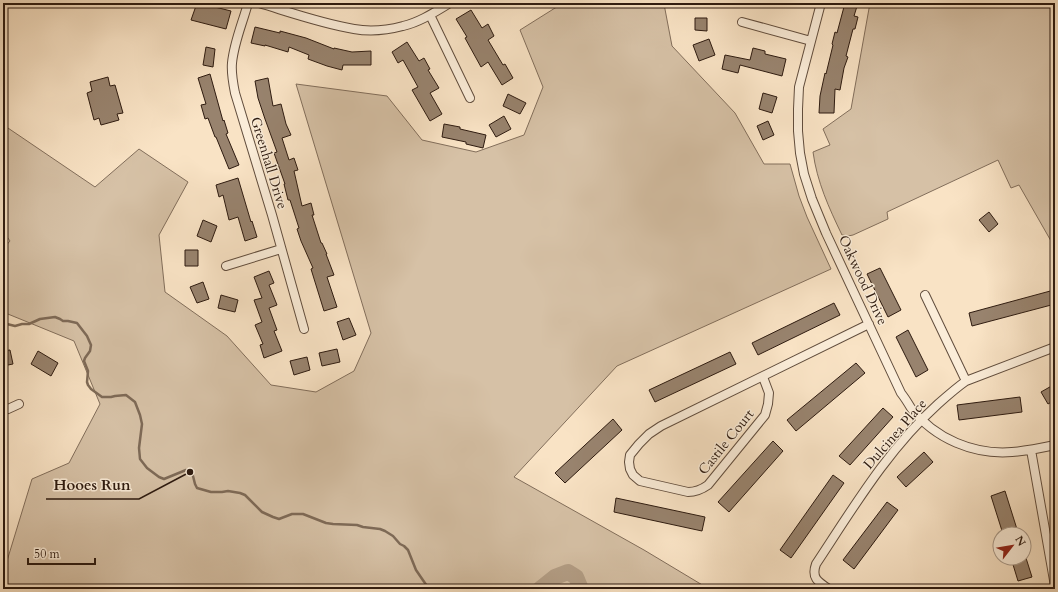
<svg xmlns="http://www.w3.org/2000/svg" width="1058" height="592" font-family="Cardo,serif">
<rect width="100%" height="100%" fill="#f9e3c5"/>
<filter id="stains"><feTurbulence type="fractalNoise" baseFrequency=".005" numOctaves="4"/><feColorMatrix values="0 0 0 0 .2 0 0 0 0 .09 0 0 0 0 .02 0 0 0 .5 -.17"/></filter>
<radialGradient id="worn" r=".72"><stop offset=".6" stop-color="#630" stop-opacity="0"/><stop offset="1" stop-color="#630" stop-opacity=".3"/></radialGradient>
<path fill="#d6c1a6" stroke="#826e5b" d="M563 3H665L664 4 672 46 735 113 764 164H790L799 196 807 217 831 269 617 366 514 477 644 550 709 589H3V574L32 479 69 463 100 404 74 341 3 312V249L10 241 3 231V128L5 126 95 187 139 149 188 182 159 235 165 292 227 336 271 385 316 392 354 371 371 333 296 84 387 96 422 140 476 152 524 135 543 87 520 30Z
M870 3H1055V248L1019 185 1011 188 998 160 887 212 888 219 853 235 848 236 842 235C829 208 817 182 813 152L830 145 823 129 851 109Z"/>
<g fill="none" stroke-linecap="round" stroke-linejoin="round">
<path stroke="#7e6a57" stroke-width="2.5" d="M3 323 15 326 22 324H29L40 319 55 317 60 319 63 321H68L77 323 87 336 91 345 90 351 85 358 84 361 88 371 87 382 88 385 91 389 102 397H111L115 396 126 395 135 402 140 415 142 424 139 448 140 459 147 468 159 477 164 479 186 470 190 472 193 476 195 484 197 488 211 492H222L228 491 240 493 245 495 262 512 273 517 279 519 292 514H303L326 523 333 524 357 525 363 527 380 529 385 531 393 536 400 544 404 546 408 550 416 570 429 589"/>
<path stroke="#b49f87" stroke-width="16" d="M540 589 555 577 568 572 576 577 581 589"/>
</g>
<path fill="#98836e" stroke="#2e1b10" d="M197 3H205L211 5V6L231 11 226 29 191 20Z
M845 3H858L854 16 858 17 855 29H853L846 56 848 57 844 68 840 90 835 89 834 113H819L820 96 825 73 826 74 833 45 832 44 835 32 837 33Z
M471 10 482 28 488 24 494 36 488 40 503 65 505 64 513 78 502 85 488 62 481 67 465 38 467 37 456 19Z
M695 18H707V31L695 30Z
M255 27 280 33V31L306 38 334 49V48L352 52 371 51V65H343L342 70 327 66 308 59 309 55 289 47 288 52 265 45V46L251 43Z
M709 39 715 55 699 61 693 45Z
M407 42 419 61 424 58 430 69 428 70 439 88 430 93 442 114 430 121 412 90 418 87 403 60 398 63 392 52Z
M206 47 215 49 213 67 203 65Z
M753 48 765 51V54L786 59 782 76 740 65 738 73 722 69 725 55 750 60Z
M210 74 223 121 224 120 228 133 226 134 239 165 229 169 216 137H215L208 118 205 119 201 105 206 104 198 78Z
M108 77 110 86 115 85 123 113 117 114 119 120 101 125 99 118 94 120 87 93 92 91 90 82Z
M268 78 273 106 281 104 286 124 291 135 282 138 289 160 294 158 298 170 294 171 302 206 311 203 314 215H312L321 243H322L327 254H326L334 275 327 277 337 307 324 311 311 269 313 268 301 241 297 229 299 228 290 200H288L284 184H285L274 153 277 152 265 119 258 98 255 81Z
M763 93 777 97 772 113 759 109Z
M508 94 526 103 520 114 503 106Z
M504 116 511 129 496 137 489 125Z
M768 121 774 135 763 140 757 126Z
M444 124 460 127V129L486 135 483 148 466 144V142L442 137Z
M238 178 251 222 252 221 257 237 245 241 238 217 229 220 223 195 219 197 216 185Z
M989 212 998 224 989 232 979 220Z
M203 220 217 226 211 242 197 236Z
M185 250H198V266H185Z
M880 268 901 310 888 317 867 274Z
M269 271 274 283 269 285 277 305 269 308 277 330 274 331 282 351 264 358 260 345 263 344 255 325 262 322 254 300 262 298 254 277Z
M203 282 209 299 197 303 190 287Z
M1054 290 1055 304 972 326 969 313Z
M221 295 238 300 235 312 218 308Z
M834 303 840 315 758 355 752 343Z
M349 318 356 335 343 340 337 322Z
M908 330 928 370 916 377 896 337Z
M337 349 340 362 322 366 319 353Z
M10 350 13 364 3 366V351Z
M38 351 58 363 51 376 31 364Z
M730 352 736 364 655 402 649 390Z
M307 357 310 370 294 375 290 361Z
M856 363 865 373 796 431 787 420Z
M1055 384V400L1048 404 1041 392Z
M1020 397 1022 412 959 420 957 405Z
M883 408 893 417 850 465 839 456Z
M613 419 622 430 565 483 555 473Z
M773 441 783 451 729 512 718 502Z
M924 452 933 462 906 487 897 477Z
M833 475 844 483 791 558 780 550Z
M1005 491 1016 526 1018 534H1003L991 496Z
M616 498 705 517 702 531 614 512Z
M887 502 898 510 854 569 843 560Z
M1011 558H1026L1032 577 1018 581Z"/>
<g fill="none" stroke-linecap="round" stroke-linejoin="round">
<g stroke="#614d3d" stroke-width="10">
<path id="minor" d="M248 3C243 22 234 42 232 63 231 73 233 83 235 93L272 215 304 329
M259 3C289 12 323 24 354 29 370 32 388 30 403 26 420 22 435 12 450 3
M821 3 799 87 798 109V131L800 153 804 174 812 199 826 233 901 393C905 398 908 403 911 408 935 439 974 455 1012 452 1027 451 1041 448 1055 445
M430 15 470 98
M742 22 811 41
M226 266 281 249
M925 295 966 381
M763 377 769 393 768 404 765 415 708 485C701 490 696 492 688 492L640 481 633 475 630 469 629 462 630 455 639 444 649 434 661 426 869 324
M3 410 8 409 19 404
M1031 450 1055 586
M829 589C818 582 811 578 816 564 853 508 888 449 938 404 947 396 956 388 966 381L1055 347"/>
</g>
<use href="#minor" stroke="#fbedd9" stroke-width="8"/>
</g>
<g text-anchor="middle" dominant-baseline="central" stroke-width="3" stroke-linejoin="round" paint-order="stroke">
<g font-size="14" fill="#2e1b10" stroke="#fbedd9">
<text transform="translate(269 163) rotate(73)">Greenhall Drive</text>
<text transform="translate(863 280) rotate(65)">Oakwood Drive</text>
<text transform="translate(895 434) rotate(-49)">Dulcinea Place</text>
<text transform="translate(726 442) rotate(-51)">Castile Court</text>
</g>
</g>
<path fill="none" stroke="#2e1b10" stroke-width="1.5" d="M190 472L139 499H46"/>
<circle fill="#2e1b10" stroke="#fbedd9" stroke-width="1.5" cx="190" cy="472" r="4"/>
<g font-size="15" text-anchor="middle" font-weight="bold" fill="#2e1b10" stroke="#fbedd9" stroke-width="3" stroke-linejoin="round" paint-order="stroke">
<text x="92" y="490">Hooes Run</text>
</g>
<rect width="1058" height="592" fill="none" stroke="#f9e3c5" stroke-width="16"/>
<rect x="4" y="4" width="1050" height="584" fill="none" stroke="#2e1b10" stroke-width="2"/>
<rect x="8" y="8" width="1042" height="576" fill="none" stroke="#2e1b10"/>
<g transform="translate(1012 546) rotate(59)"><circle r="19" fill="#fbedd9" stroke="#a99989"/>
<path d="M0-3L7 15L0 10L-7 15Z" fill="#8f2418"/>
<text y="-6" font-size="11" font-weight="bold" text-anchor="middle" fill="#2e1b10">N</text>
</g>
<path d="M28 558v6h67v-6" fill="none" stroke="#2e1b10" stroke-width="2"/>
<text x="34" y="558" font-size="12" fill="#2e1b10" stroke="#fbedd9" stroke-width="3" paint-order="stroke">50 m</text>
<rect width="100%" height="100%" filter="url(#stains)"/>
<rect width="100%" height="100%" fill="url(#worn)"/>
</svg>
